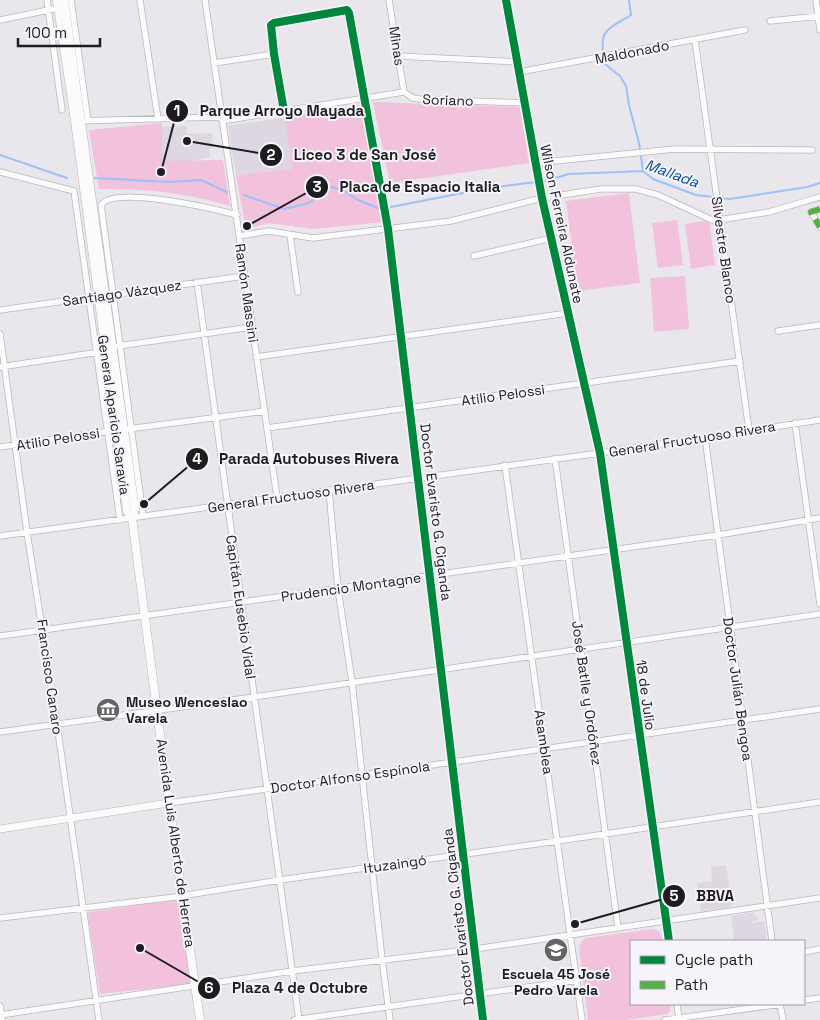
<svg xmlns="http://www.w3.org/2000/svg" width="820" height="1020" font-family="'Space Grotesk',sans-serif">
<rect width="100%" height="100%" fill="#e9e7ec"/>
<path fill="#dcd7e1" d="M285 117 292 169 236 175 228 126Z
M186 126 187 134 212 133 213 148 209 149 210 157 190 161H162L161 127Z
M726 865 732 907 701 911 697 883 712 881 711 867Z
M754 912 755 916 757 915 758 920 752 921V923L764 921 767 941H733L732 938H734L731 916Z
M565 940 568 958 548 961 545 943Z"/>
<path fill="#f2c1dc" d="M373 102 520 107 529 163 390 183Z
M362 105 383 222 313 229 269 223 246 229 236 175 292 169 285 117Z
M162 123V161L223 160 230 206C188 193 144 188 99 189L89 130Z
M629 193 640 283 578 291 566 201Z
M677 220 683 265 658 268 652 223Z
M709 220 715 265 691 269 685 224Z
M685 276 689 329 654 332 650 278Z
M175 900 179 902 191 982 190 984 100 994 88 916 89 912Z
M653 929 660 932 663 941H631V1004H671L670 1012 667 1014 626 1020H588L579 948 581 942 586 938Z"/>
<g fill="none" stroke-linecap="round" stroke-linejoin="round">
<path stroke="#9cc1f8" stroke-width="2" d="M629 0 631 15C604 31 598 31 605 64L620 76 626 86 629 105 639 143 643 171
M0 155 67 178
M95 178 169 182 201 180 227 192
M545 181 569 174 643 171 653 179 696 195 730 199 807 187 820 183
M244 195 284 209 309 203 326 189 333 187 344 191 358 200 378 208
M391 207 488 188 536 182"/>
<g stroke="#b8b7ba" stroke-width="7">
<path id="minor" d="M47 0 62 110
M71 0 88 121
M140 0 158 119
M205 0 277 497
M389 0 404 92
M816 0 820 30
M0 20 58 8
M770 21 820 16
M695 40 749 430
M398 56 518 62
M214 63 274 54
M519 72 745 30
M284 111 274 54 271 25 274 23 347 10 349 13 388 229 483 1020
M77 121 217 117 227 120 404 92 413 98 419 99 526 103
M535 163 675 149 812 150
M0 172 74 191 120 520
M820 209 811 212 820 227
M290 235 298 292
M239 236 269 231 313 238 451 221 542 198 601 189H636L658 195 712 220H719L769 212 820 197
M474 256 552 238
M197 282 299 1020
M110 295 244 276
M0 310 101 296
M778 331 820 325
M0 334 27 532 57 724 99 1020
M118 346 252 327
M256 357 568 313
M0 367 106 351
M795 423 820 604
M267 428 740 361
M128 429 265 411
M705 437 772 941
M0 447 111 431
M600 453 669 941
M555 458 618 928
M505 465 582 1020
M329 490 338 589 352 682 382 959 390 1020
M143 516 101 205C114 185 215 209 237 215
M0 536 600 453 820 420
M0 636 718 535 820 518
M0 732 254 697 820 614
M169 803 820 709
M0 918 175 897 280 880 558 841 820 802
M804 952 820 949
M804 1000 820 998
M677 1004 679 1020
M780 1004 783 1020
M0 1006 2 1020
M0 1015 292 971 475 949 820 898
M294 1020 578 980
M665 1020 781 1004"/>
</g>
<g stroke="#b8b7ba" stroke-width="8">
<path id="tertiary" d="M506 0 542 198 600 453
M0 829 169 803"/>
</g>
<g stroke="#b8b7ba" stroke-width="9">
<path id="secondary" d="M57 0 75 121 127 511 132 518
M64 0 135 509 132 518 169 803 200 1020"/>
</g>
<use href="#minor" stroke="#fcfbfc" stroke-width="5.5"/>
<use href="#tertiary" stroke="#fcfbfc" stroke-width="7"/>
<use href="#secondary" stroke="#fcfbfc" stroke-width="8"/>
<path stroke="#55b145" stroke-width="6" stroke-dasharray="12 6" stroke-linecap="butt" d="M820 209 811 212 820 227"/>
<g stroke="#f6f3fa" stroke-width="11">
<path id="cycleway" d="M506 0 542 198 600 453 669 941
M284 111 274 54 271 25 274 23 347 10 349 13 388 229 483 1020"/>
</g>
<use href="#cycleway" stroke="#00873e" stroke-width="8"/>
</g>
<defs>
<g id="museum-disc" transform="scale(1.25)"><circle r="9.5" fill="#646467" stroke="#f6f3fa"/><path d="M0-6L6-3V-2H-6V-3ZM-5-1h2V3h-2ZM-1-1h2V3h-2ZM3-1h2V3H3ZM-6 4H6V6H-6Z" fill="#fff"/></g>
<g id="school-disc" transform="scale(1.25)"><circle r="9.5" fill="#646467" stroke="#f6f3fa"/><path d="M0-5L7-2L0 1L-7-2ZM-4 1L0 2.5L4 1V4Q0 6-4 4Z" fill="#fff"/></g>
</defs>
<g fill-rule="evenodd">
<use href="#museum-disc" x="108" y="710"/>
<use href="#school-disc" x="556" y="950"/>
</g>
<g text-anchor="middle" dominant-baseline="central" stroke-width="4" stroke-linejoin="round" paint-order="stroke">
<g font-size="14" fill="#1d1d1f" stroke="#f6f3fa">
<text transform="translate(397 46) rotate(81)">Minas</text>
<text transform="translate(632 52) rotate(-11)">Maldonado</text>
<text transform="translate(448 100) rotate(2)">Soriano</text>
<text transform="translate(562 224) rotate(78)">Wilson Ferreira Aldunate</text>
<text transform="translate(724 250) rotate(82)">Silvestre Blanco</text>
<text transform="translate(122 293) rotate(-8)">Santiago Vázquez</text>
<text transform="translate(247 293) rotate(82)">Ramón Massini</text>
<text transform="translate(503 395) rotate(-8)">Atilio Pelossi</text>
<text transform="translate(114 415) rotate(82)">General Aparicio Saravia</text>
<text transform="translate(58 439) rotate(-9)">Atilio Pelossi</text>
<text transform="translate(692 439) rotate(-9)">General Fructuoso Rivera</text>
<text transform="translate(291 496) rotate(-8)">General Fructuoso Rivera</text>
<text transform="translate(436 512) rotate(83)">Doctor Evaristo G. Ciganda</text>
<text transform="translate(351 587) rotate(-8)">Prudencio Montagne</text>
<text transform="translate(241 607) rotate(82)">Capitán Eusebio Vidal</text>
<text transform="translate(50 677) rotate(82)">Francisco Canaro</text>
<text transform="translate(738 689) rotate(82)">Doctor Julián Bengoa</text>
<text transform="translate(587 693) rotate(82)">José Batlle y Ordóñez</text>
<text transform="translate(646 695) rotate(82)">18 de Julio</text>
<text transform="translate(544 742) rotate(82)">Asamblea</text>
<text transform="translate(350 777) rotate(-8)">Doctor Alfonso Espínola</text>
<text transform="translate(176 843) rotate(82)">Avenida Luis Alberto de Herrera</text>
<text transform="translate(395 864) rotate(-8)">Ituzaingó</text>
<text transform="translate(458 917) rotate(-97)">Doctor Evaristo G. Ciganda</text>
</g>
<g font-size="14" font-weight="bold" fill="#1d1d1f" stroke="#f6f3fa" text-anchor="start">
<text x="126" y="702">Museo Wenceslao<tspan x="126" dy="16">Varela</tspan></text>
<text x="556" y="974" text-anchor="middle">Escuela 45 José<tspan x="556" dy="16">Pedro Varela</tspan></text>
</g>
<g font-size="15" font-style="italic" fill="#004ca2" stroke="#f6f3fa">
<text transform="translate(672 173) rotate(20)">Mallada</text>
</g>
</g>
<path fill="none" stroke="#1d1d1f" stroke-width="2" d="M161 172L177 111M187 141L271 155M247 226L317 187M144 504L197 459M575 924L674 896M140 948L209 988"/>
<g fill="#1d1d1f" stroke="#f6f3fa" stroke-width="2">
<circle cx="161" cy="172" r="5"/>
<circle cx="187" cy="141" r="5"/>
<circle cx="247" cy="226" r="5"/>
<circle cx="144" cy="504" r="5"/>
<circle cx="575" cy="924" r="5"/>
<circle cx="140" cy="948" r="5"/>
<circle cx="177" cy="111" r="12"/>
<circle cx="271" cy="155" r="12"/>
<circle cx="317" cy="187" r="12"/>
<circle cx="197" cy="459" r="12"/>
<circle cx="674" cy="896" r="12"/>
<circle cx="209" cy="988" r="12"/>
</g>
<g font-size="15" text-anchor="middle" font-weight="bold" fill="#fff">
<text x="177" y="116">1</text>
<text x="271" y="160">2</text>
<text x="317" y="192">3</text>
<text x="197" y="464">4</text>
<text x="674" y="901">5</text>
<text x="209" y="993">6</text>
</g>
<g font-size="15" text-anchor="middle" font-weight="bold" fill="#1d1d1f" stroke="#f6f3fa" stroke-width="4" stroke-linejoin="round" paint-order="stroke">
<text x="282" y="116">Parque Arroyo Mayada</text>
<text x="365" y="160">Liceo 3 de San José</text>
<text x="420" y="192">Placa de Espacio Italia</text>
<text x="309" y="464">Parada Autobuses Rivera</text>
<text x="715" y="901">BBVA</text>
<text x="300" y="993">Plaza 4 de Octubre</text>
</g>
<rect x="630" y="940" width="175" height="65" fill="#f6f3fa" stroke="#9f9da2"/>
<rect x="640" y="956" width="25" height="8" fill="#00873e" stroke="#9f9da2"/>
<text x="675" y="965" font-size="15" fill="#1d1d1f">Cycle path</text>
<rect x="640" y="981" width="25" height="8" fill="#55b145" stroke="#9f9da2"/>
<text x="675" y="990" font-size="15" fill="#1d1d1f">Path</text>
<path d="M18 38v8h82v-8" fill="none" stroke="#1d1d1f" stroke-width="2.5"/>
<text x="25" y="38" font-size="15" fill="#1d1d1f" stroke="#f6f3fa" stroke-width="4" paint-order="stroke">100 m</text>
</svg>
